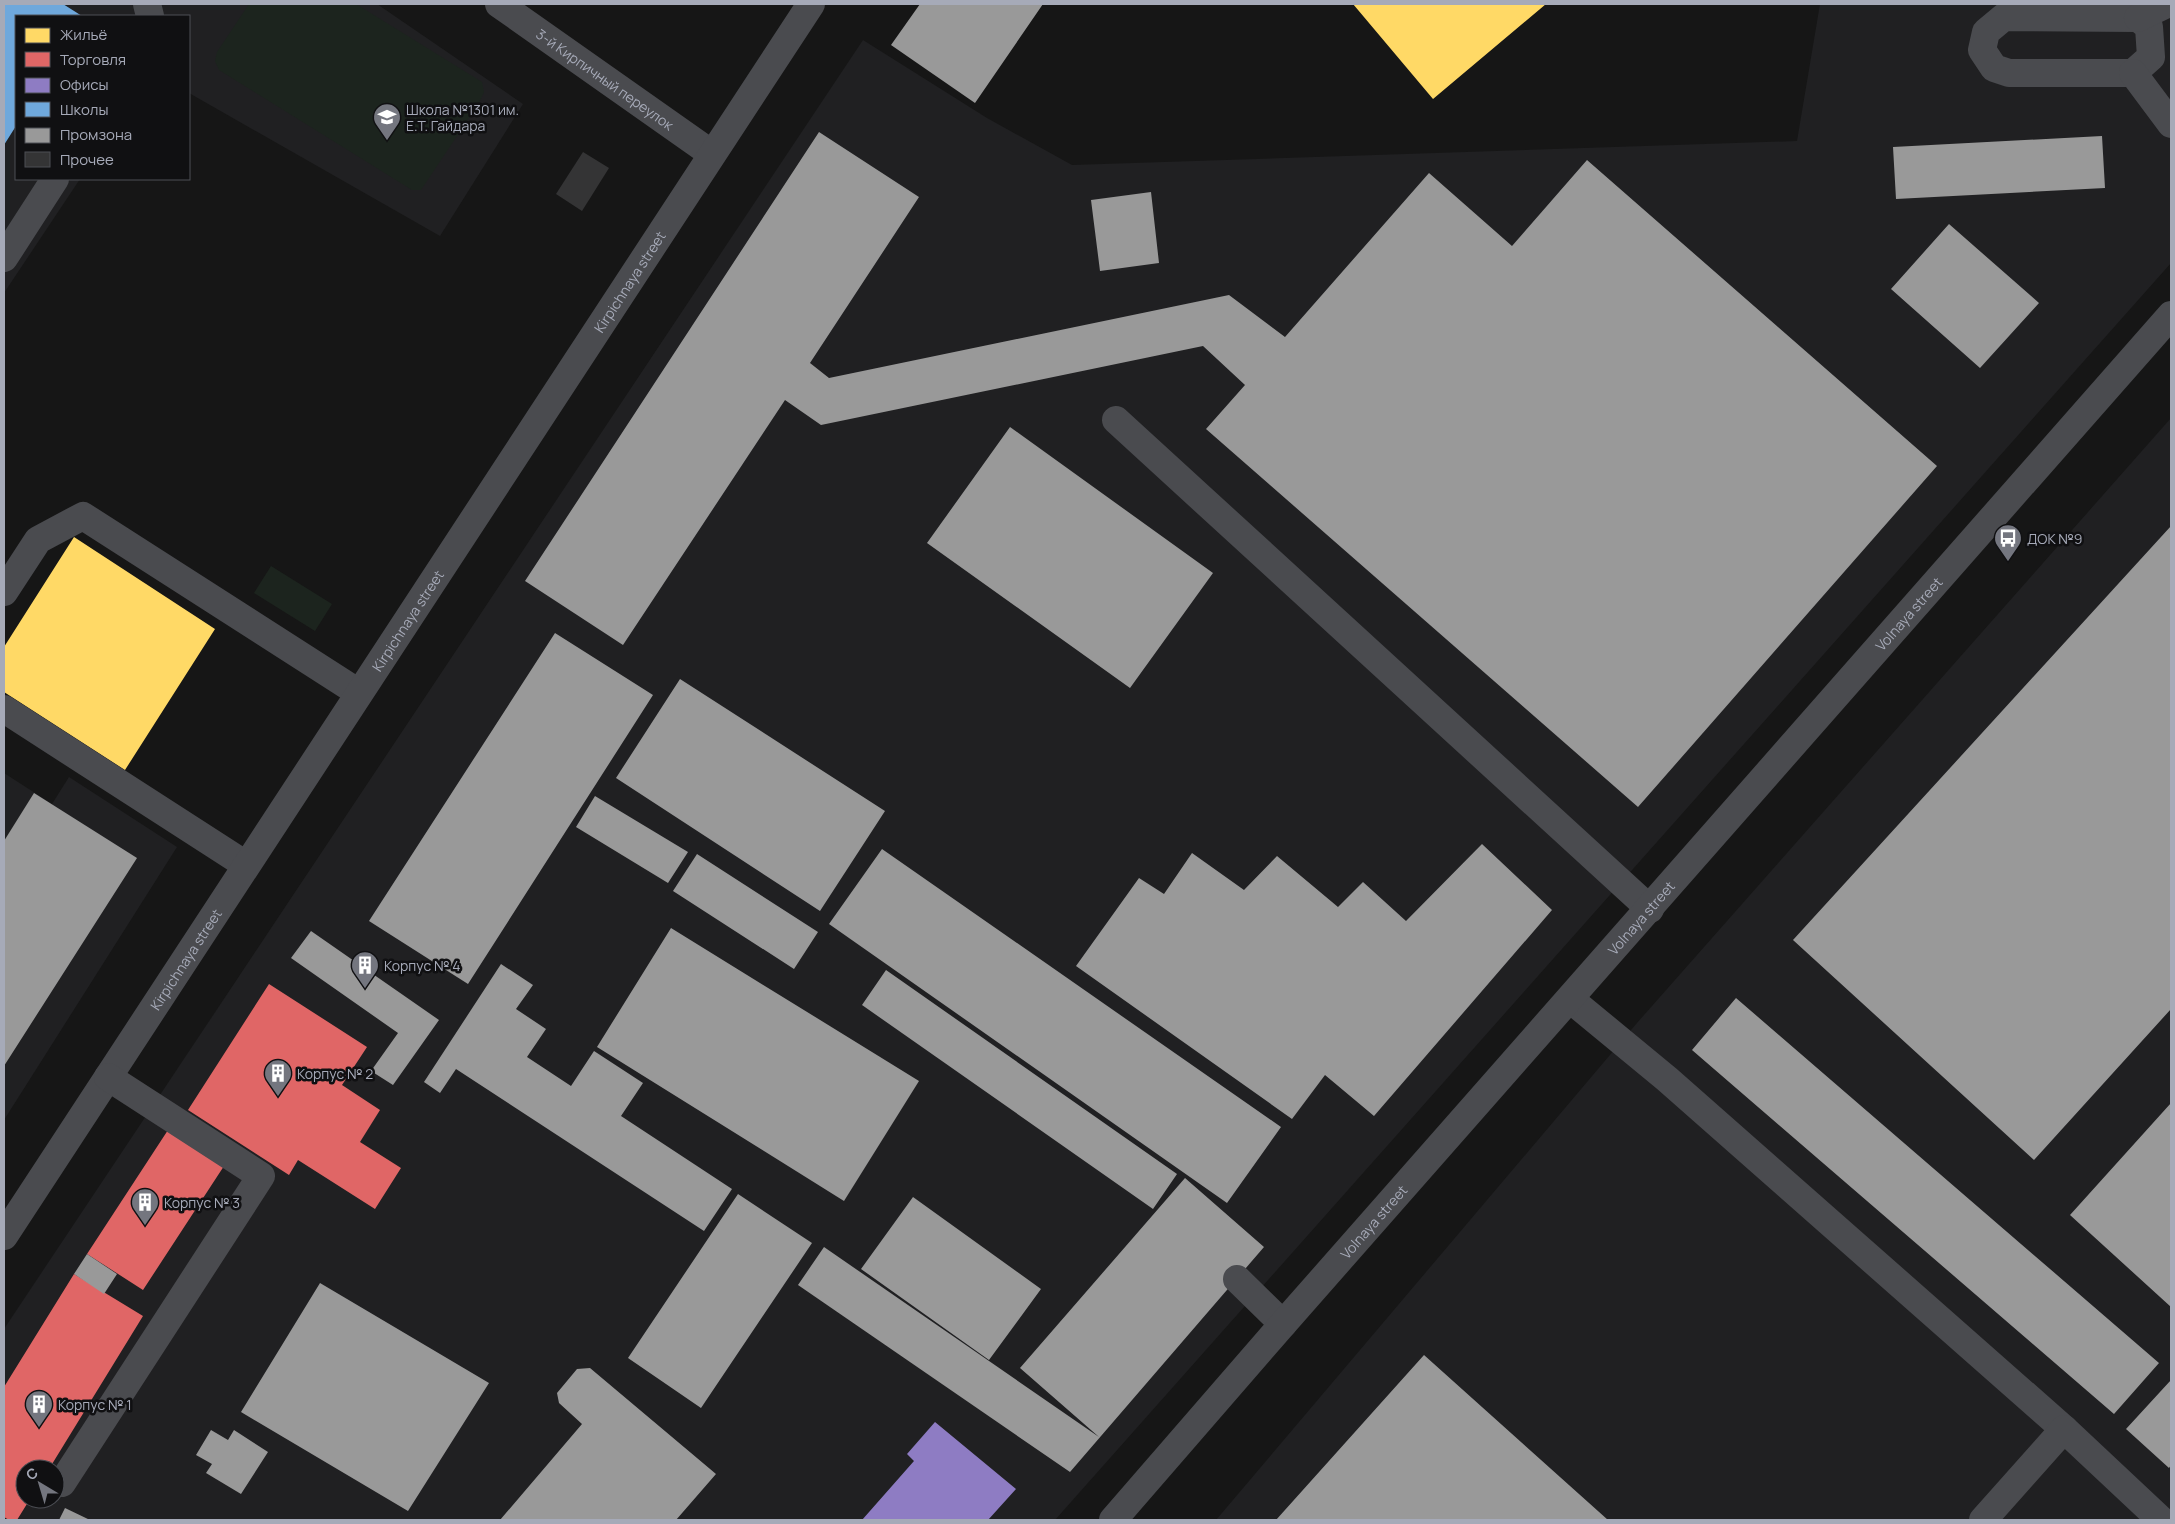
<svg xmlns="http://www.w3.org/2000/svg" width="2175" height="1524" font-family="Manrope,sans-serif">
<rect width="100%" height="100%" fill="#161616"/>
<path fill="#202022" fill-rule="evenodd" d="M4 4H377L523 104 440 236 189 93V16H16V179H80L4 293Z
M1820 4H2171V263L1055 1520H4V1329L863 40 987 118 1072 165 1797 141ZM25 1469H55V1499H25Z
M2171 418V1520H1216L1637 1023Z
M4 773 52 804 69 777 177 847 4 1120Z"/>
<path fill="#1c241e" d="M249 4H356L482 82 484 92 479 103 421 190H412L219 70 215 61 217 52Z
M271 566 332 604 315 631 254 593Z"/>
<path fill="#ffd966" d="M1353 4H1546L1433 99Z
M74 537 215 629 125 770 4 692V647Z"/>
<path fill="#e06666" d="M269 984 367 1047 342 1085 380 1110 360 1142 401 1168 375 1209 298 1160 289 1175 188 1110Z
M168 1130 224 1166 143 1290 87 1254Z
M74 1274 143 1316 49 1469H25V1499H30L17 1520H9L4 1517V1387Z"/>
<path fill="#8e7cc3" d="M935 1422 1016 1489 988 1520H862L914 1461 907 1454Z"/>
<path fill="#6fa8dc" d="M4 4H63L82 16H16V126L4 145Z"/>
<path fill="#999" d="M920 4H1043L975 103 891 45Z
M819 132 919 197 810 363 829 378 1229 295 1285 337 1429 173 1512 246 1587 160 1937 466 1638 807 1206 429 1245 385 1203 346 821 425 785 400 623 645 525 581Z
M2102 136 2105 188 1896 199 1893 147Z
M1151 192 1159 263 1100 271 1091 200Z
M1949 224 2039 303 1980 368 1891 289Z
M1010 427 1213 573 1130 688 927 543Z
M2171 526V1009L2034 1160 1793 940Z
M555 633 653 695 468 984 369 921Z
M680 679 885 811 820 911 616 778Z
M34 793 137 858 4 1066V841Z
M595 796 688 852 668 883 576 827Z
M1482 844 1552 910 1374 1116 1325 1075 1292 1119 1076 966 1139 878 1164 894 1192 853 1244 890 1277 856 1338 907 1363 882 1406 921Z
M882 849 1281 1127 1227 1203 829 924Z
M697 854 818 932 794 969 673 891Z
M671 928 919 1081 844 1201 597 1047Z
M311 931 439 1020 393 1085 371 1071 398 1033 291 958Z
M501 964 533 985 516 1009 546 1029 527 1057 571 1086 594 1051 643 1083 621 1116 732 1189 704 1231 456 1069 440 1093 424 1082Z
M886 970 1177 1174 1153 1209 862 1005Z
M1736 998 2159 1363 2114 1414 1692 1050Z
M2171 1103V1307L2070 1215Z
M1185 1178 1264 1247 1070 1472 798 1285 824 1247 1099 1437 1020 1368Z
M738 1194 812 1243 701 1408 628 1358Z
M913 1197 1041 1289 989 1360 861 1269Z
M87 1254 117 1274 104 1294 74 1274Z
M320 1283 489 1383 408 1511 241 1412Z
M1424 1355 1608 1520H1276Z
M590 1368 716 1474 676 1520H500L582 1424 559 1403 557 1393 577 1369Z
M2171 1380V1465L2169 1468 2126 1429Z
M211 1430 228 1440 234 1430 268 1452 241 1494 206 1473 212 1464 196 1455Z
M65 1508 90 1520H59Z"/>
<path fill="#343435" d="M583 152 609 168 582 211 556 194Z"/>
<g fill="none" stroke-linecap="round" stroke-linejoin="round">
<g stroke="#4a4b4f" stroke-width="28">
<path d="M147 4 150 16"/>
<path id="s1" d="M499 4 712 154"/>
<path d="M2004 17 2138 18 2149 27 2151 57 2133 73H2009L1994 68 1982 50 1986 32Z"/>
<path d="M2138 18 2167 4"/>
<path d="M2133 73 2171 124"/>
<path d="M4 258 55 179"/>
<path d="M1116 420 1650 909"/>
<path d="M4 592 38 540 83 516 359 693"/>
<path d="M4 709 246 865"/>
<path d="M1570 999 1667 1079 2064 1429"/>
<path id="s2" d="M4 1236 811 4"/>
<path d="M1237 1279 1283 1324"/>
<path d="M62 1483 261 1176 108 1077"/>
<path id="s3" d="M1113 1520 1283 1324 2171 315"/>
<path d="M1983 1520 2064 1429 2161 1520"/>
</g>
</g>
<defs>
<g id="school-pin" transform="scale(1.4375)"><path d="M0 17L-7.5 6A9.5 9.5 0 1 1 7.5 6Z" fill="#74767f" stroke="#101012"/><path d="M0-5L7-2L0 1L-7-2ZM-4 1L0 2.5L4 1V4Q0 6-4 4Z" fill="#fff"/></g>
<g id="bus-pin" transform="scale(1.4375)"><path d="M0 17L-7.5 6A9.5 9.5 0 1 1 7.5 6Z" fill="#74767f" stroke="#101012"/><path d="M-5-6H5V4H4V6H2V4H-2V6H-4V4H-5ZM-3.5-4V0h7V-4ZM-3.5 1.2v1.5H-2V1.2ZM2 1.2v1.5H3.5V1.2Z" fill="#fff"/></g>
<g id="building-pin" transform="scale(1.4375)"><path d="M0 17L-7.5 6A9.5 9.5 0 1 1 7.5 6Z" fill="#74767f" stroke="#101012"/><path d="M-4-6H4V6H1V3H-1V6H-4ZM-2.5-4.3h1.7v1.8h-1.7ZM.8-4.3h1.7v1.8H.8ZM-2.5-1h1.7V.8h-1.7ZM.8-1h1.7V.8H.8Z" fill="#fff"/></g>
</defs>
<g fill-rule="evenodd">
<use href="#school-pin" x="387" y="117"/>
<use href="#bus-pin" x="2008" y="538"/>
<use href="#building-pin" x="365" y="965"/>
<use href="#building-pin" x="278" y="1073"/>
<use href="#building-pin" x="145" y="1202"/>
<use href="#building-pin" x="39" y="1404"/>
</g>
<g text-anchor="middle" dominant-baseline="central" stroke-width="5" stroke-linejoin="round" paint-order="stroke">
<g font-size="14" fill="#a6aab8" stroke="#101012">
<text stroke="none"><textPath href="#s1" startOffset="130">3-й Кирпичный переулок</textPath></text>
<text stroke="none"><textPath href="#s2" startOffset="1141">Kirpichnaya street</textPath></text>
<text stroke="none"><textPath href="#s3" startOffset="1206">Volnaya street</textPath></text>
<text stroke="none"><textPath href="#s2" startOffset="736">Kirpichnaya street</textPath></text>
<text stroke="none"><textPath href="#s3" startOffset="801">Volnaya street</textPath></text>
<text stroke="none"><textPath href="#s2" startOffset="331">Kirpichnaya street</textPath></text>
<text stroke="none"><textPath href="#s3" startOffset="396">Volnaya street</textPath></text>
</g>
<g font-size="14" fill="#a6aab8" stroke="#101012" text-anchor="start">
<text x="406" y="109">Школа №1301 им.<tspan x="406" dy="16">Е.Т. Гайдара</tspan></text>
<text x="2027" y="538">ДОК №9</text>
<text x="384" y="965">Корпус № 4</text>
<text x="297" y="1073">Корпус № 2</text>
<text x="164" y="1202">Корпус № 3</text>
<text x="58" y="1404">Корпус № 1</text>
</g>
</g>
<rect width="2175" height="1524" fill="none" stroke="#a6aab8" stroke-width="10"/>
<rect x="15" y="15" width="175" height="165" fill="#101012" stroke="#4c4e54"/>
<rect x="25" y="28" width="25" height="15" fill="#ffd966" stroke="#4c4e54"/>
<text x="60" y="40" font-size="15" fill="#a6aab8">Жильё</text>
<rect x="25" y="52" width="25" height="15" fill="#e06666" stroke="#4c4e54"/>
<text x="60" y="65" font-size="15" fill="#a6aab8">Торговля</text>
<rect x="25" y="78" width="25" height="15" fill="#8e7cc3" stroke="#4c4e54"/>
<text x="60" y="90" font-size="15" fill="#a6aab8">Офисы</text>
<rect x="25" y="102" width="25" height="15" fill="#6fa8dc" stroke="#4c4e54"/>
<text x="60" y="115" font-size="15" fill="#a6aab8">Школы</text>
<rect x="25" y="128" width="25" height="15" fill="#999999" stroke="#4c4e54"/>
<text x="60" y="140" font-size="15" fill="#a6aab8">Промзона</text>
<rect x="25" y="152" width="25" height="15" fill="#343435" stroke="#4c4e54"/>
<text x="60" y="165" font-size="15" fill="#a6aab8">Прочее</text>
<g transform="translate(40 1484) rotate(322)"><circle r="24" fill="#101012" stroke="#4c4e54"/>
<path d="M0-4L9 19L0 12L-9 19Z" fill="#74767f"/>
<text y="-8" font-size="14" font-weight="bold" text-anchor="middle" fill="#a6aab8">С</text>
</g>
</svg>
